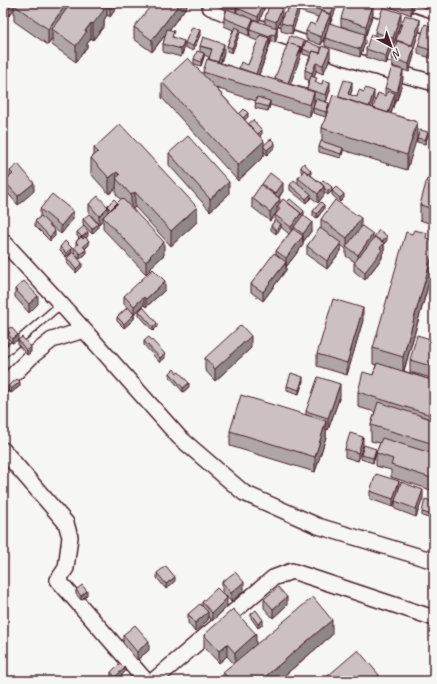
<svg xmlns="http://www.w3.org/2000/svg" width="437" height="684" font-family="Caveat,sans-serif">
<rect width="100%" height="100%" fill="#f6f6f2"/>
<filter id="ink" filterUnits="userSpaceOnUse"><feTurbulence type="fractalNoise" baseFrequency=".025" numOctaves="2"/><feDisplacementMap in="SourceGraphic" scale="8" xChannelSelector="R" yChannelSelector="G"/><feConvolveMatrix kernelMatrix="1 2 1 2 8 2 1 2 1" color-interpolation-filters="sRGB"/></filter>
<g filter="url(#ink)">
<g fill="none" stroke-linecap="round" stroke-linejoin="round">
<g stroke="#4a1f2b" stroke-width="10">
<path id="lane" d="M3 354 61 304"/>
</g>
<g stroke="#4a1f2b" stroke-width="18">
<path id="street" d="M362 3 434 28
M210 7 260 28 362 63 434 83
M3 241 61 304 179 437 244 493 318 526 434 561
M3 385 33 355 52 340 84 330
M3 450 66 523 70 537 66 568 58 580 146 681
M153 681 273 578 292 571 434 618"/>
</g>
<use href="#lane" stroke="#f6f6f2" stroke-width="7"/>
<use href="#street" stroke="#f6f6f2" stroke-width="15"/>
</g>
<path fill="#afa6a5" stroke="#4a1f2b" d="M3 3H120L110 17 107 15 104 20V26L93 40 91 38 87 44V47L76 62 52 45V39L48 45 14 21V9L9 16 3 12Z
M187 3V6L169 30 174 38 184 49 181 57 163 52V44L166 34 152 52 134 39V27Z
M210 3H249V5L253 7 264 3V9L259 22 265 24V18L282 16 277 28V37L275 43 271 42 259 75 275 80V78L304 45 290 84 307 89 309 80 305 79V70L310 56 303 54V49L330 58 323 74 316 71 314 77 317 83 330 90 326 102 329 107 338 97 352 90 350 95 357 97 374 99 371 108H373L385 95V88L403 79 397 100 395 99V101L391 114 417 122 407 170 343 150 341 158 319 152V147L322 142V128L326 117 313 113V108L316 100H314V104L310 117 270 105 268 111 255 108 256 101 216 88 239 114 248 117 245 120 248 124 262 134 260 136 264 145 275 147 267 155 264 151V156L238 181 162 98V82L203 74V72L209 57 204 55V57L201 66 194 64V59L200 52V46L224 53 221 63 239 69 248 65 258 41 250 38V34L249 36 240 32 232 53 227 51V46L233 30 224 26V18L226 10Z
M290 3H338L330 23 365 43 360 57 325 46V38L326 35 321 45 306 39V31L315 25 318 17 299 11 292 34 281 31V23L287 12Z
M390 3H415L411 15 390 7Z
M417 3H434V11L417 5Z
M373 13 366 35 341 26V18Z
M401 21 393 46 391 45V49L386 64 366 57V49L375 36V32Z
M434 28V59L418 54V46Z
M420 29 414 47V55L409 72 392 66V58L396 43V40Z
M200 35 193 51 185 47V43Z
M434 122V150L431 149V130Z
M428 136 425 144 417 142V138Z
M94 148 197 222 171 246 135 207 133 209 164 255 151 267V269L146 274 103 229V220L99 224 89 213V204L107 206 118 203 121 200 116 194V188L109 194 91 174V158L94 155Z
M169 153 229 194 210 211 169 165Z
M434 162V225L420 220V205L431 180V173Z
M301 167 311 175 320 183 332 191 328 195 324 192V195L318 203 311 197V198L306 203 290 190V185L298 184V178L302 173 301 171Z
M10 171 34 191 18 205 4 189V181L10 176Z
M262 184 283 191 279 198 280 203 304 215V216L312 230 303 242V245L286 267V266V270L263 301 251 292V284L276 255V251L289 234 281 227V228L276 234 271 230V226L275 220V215L277 212 270 221 252 207V198L262 185Z
M332 191 344 198 340 202 332 195Z
M40 209 73 219 61 234 50 225 55 236 50 241 35 226V221L40 217Z
M324 209 317 218 313 216V211Z
M83 219 98 228 92 234 83 224Z
M321 219 361 227 373 239 387 240 384 244V252L382 254V258L365 280 354 271V263L355 262 346 256V249L341 245V251L327 269 307 255V246L321 228Z
M77 232 88 236 86 238 89 245 85 249 86 254 80 259 74 252V247L76 246V242L79 238 77 236Z
M427 239 434 240V265L404 371 434 381V491L391 477V470L376 466V453L380 443 371 441V425L375 412 358 407V392L373 375 376 365 373 364V348Z
M60 247 72 252 66 257 60 251Z
M67 258 82 267 76 273 67 263Z
M15 289 38 304 29 313 15 297Z
M165 290 146 307 144 305 134 314V319L124 328 117 321V317L127 308 124 304V296Z
M139 311 157 327 153 331 139 315Z
M363 320 347 375 317 366V354Z
M7 329 18 340 12 343 8 338Z
M18 340 31 352 27 355 18 345Z
M434 340V379L410 372V360Z
M144 341 165 358 160 363 144 345Z
M251 348 215 381 205 370V358Z
M170 373 189 387 183 392 170 377Z
M303 381 299 394 287 390V386Z
M8 386H20L11 393 8 390Z
M340 396 328 430 326 429V437L315 472 230 446V431L306 415V411Z
M363 445 358 461 345 457V449Z
M376 453 373 463 361 459V455Z
M399 489 423 498 416 517 395 509V502L393 507 370 499V491Z
M434 502 432 519 422 516V512Z
M434 531V550H432V537Z
M157 573 175 581 166 589 157 578Z
M222 582 244 591 231 602 222 591Z
M76 590 87 595 81 600 76 594Z
M264 599 287 605 273 618 264 608Z
M202 602 227 607 212 621 208 616V620L195 632 188 623V614L202 606Z
M251 614 263 624 258 628 251 618Z
M123 635 149 650 137 660 123 643Z
M204 635 256 645 332 635 278 681H223V672L234 664 227 656 219 663 204 647Z
M111 672H125L115 681 111 676Z"/>
<path fill="#8f8786" stroke="#4a1f2b" d="M9 3H19L14 5V9L9 16Z
M67 3H77L52 29V39L48 45V29Z
M105 3H107V15L104 20V26L93 40V24L101 8Z
M110 3H120L110 17Z
M180 3H187V6L152 52V40Z
M237 3H240L237 8V13L236 15V6Z
M263 3H264V9L258 25V17Z
M299 3V12L292 34V26Z
M335 3H338L331 22V14Z
M412 3H415L411 15V6Z
M373 5V13L366 35V26Z
M282 8V16L276 30V22Z
M401 13V21L393 46V38Z
M330 15V24L321 45V37Z
M253 19V27L250 30 249 36V28Z
M420 20V29L412 53V45Z
M91 23V38L87 44V47L76 62V46L85 31Z
M277 28V37L275 43V35Z
M240 29V33L232 53V48Z
M200 30V35L193 51V46Z
M271 34V42L270 45V37Z
M365 34V43L360 57V49Z
M269 38V46L256 83V74Z
M184 41V49L181 57V49Z
M304 41V45L301 53V49Z
M391 41V49L386 64V56Z
M224 44V53L218 70V62Z
M301 47V55L288 91V83Z
M414 47V55L409 72V64Z
M330 49V58L323 74V65Z
M204 53V57L201 66V62Z
M316 63V71L312 81V73Z
M403 70V79L397 100V92Z
M330 82V90L326 103V95Z
M352 82V90L348 102V94Z
M374 91V99L369 116V108Z
M314 92V104L310 117V105Z
M395 93V101L388 122V114Z
M270 101V105L268 111V107Z
M329 103V108L326 117V112Z
M5 104V109L3 111V106Z
M248 113V117L239 126V121Z
M417 122V138L407 170V155Z
M262 130V134L255 141V137Z
M428 132V136L425 144V140Z
M264 141V156L238 181V165Z
M275 143V147L267 155V150Z
M343 148V152L341 158V154Z
M311 171V175L308 178V174Z
M117 172 116 188 109 194V178Z
M229 182V194L210 211V199Z
M34 183V191L18 205V196Z
M283 183V191L275 202V194Z
M324 186V195L318 203V194Z
M332 187V191L328 195V191Z
M135 192V207L131 210V195Z
M311 194V198L306 203V199Z
M344 194V198L340 202V198Z
M280 199V207H277V212L270 221V212Z
M324 205V209L317 218V214Z
M108 207V216L103 217V220L99 224V216Z
M197 207V222L171 246V231Z
M73 211V219L61 234V226Z
M304 211V215L294 227V231L291 235V227L301 213Z
M361 218V231L347 248V238Z
M312 222V230L303 242V234Z
M98 224V228L92 234V229Z
M281 224V228L276 234V230Z
M55 231V236L50 241V237Z
M88 232V236L82 242V237Z
M373 234V243L358 264V255Z
M303 236V245L286 267V258Z
M387 236V240L384 244V252L382 254V258L365 280V272L380 248 382 242Z
M89 241V245L83 250V246Z
M164 242V255L151 267V269L146 274V262L150 256Z
M341 243V251L327 269V261Z
M72 248V252L66 257V253Z
M434 249V265L403 373V357Z
M86 250V254L80 259V254Z
M286 262V270L263 301V292Z
M82 263V267L76 273V269Z
M165 281V290L146 307V299Z
M38 296V304L29 313V304Z
M144 297V305L134 314V306Z
M363 308V320L347 375V363Z
M134 314V319L124 328V324Z
M157 323V327L153 331V327Z
M18 335V340L12 343V339Z
M251 336V348L215 381V369Z
M7 341V345L3 349V344Z
M31 347V352L27 355V351Z
M165 354V358L160 363V358Z
M303 377V381L299 394V390Z
M20 382V386L11 393V389Z
M189 383V387L183 392V388Z
M340 384V396L328 430V418Z
M326 421V437L315 472V457Z
M363 437V445L358 461V453Z
M376 449V453L373 463V458Z
M399 481V489L393 507V499Z
M423 490V498L416 517V509Z
M434 510V514L432 519V515Z
M175 577V581L166 589V584Z
M244 582V591L231 602V593Z
M87 591V595L81 600V596Z
M287 597V605L273 618V609Z
M227 598V607L212 621V613Z
M208 612V620L195 632V623Z
M263 620V624L258 628V624Z
M332 620V635L278 681H260Z
M256 634V646L235 665V653Z
M149 641V650L137 660V652Z
M227 644V656L219 663V651Z
M125 668V672L115 681V677Z
M379 675V681H372Z"/>
<path fill="#ccc1c0" stroke="#4a1f2b" d="M16 3H67L48 29 14 5Z
M71 3H105L101 8 104 10 93 24 91 23 85 31H87L76 46 52 29Z
M153 3H180L152 40 134 27Z
M229 3H237L236 6Z
M239 3H247L246 4 253 7 255 3H263L258 17 237 8Z
M270 3 282 8 276 22 265 18Z
M290 3H299L292 26 281 23 284 12H287Z
M300 3H335L331 14Z
M346 3H367L373 5 366 26 341 18Z
M401 3H412L411 6Z
M383 7 401 13 393 38 375 32Z
M227 9 253 19 249 28 224 18Z
M321 11 330 15 321 37 306 31 310 23 315 25Z
M405 15 420 20 412 45 396 40Z
M254 20 277 28 275 35 271 34 270 37 250 30Z
M329 23 365 34 360 49 325 38Z
M425 24 434 28V51L418 46Z
M192 27 200 30 193 46 185 43Z
M235 27 240 29 232 48 227 46Z
M167 29 174 31 172 37 184 41 181 49 163 44Z
M371 34 391 41 386 56 366 49Z
M260 35 269 38 256 74 239 68 241 62 248 65Z
M290 36 304 41 301 49V47L288 43 287 44Z
M203 37 224 44 218 62 209 59 212 49 200 46Z
M306 41 322 48 320 53 313 51 312 53 303 49Z
M397 41 414 47 409 64 392 58Z
M288 43 301 47 288 83 275 78Z
M322 46 330 49 323 65 316 63 312 73 305 70 313 51 320 53Z
M197 51 204 53 201 62 194 59Z
M188 58 264 141 238 165 162 82Z
M207 59 314 92 310 105 203 72Z
M392 67 403 70 397 92 385 88Z
M311 76 317 78 315 82 322 84 323 80 330 82 326 95 307 89Z
M344 80 352 82 348 94 357 97 359 90 364 92 365 88 374 91 369 107 338 97Z
M388 91 395 93 388 113 373 108 378 93 386 96Z
M333 95 417 122 407 155 322 128Z
M257 97 270 101 268 107 255 103Z
M316 99 329 103 326 112 313 108Z
M244 109 248 113 243 118 239 114Z
M253 120 262 130 258 134 248 124Z
M434 122V129H433V130H431Z
M120 124 197 207 171 231 135 192 131 195 116 178 120 175 117 172 109 178 91 158 98 152 94 148Z
M433 129H434V138L431 137Z
M420 130 428 132 425 140 417 138Z
M188 136 229 182 210 199 169 153Z
M271 139 275 143 267 150 264 147V145Z
M321 141 343 148 341 154 319 147Z
M434 162V174L431 173Z
M304 163 311 171 308 173 304 170V171L301 167Z
M18 164 34 183 18 196 4 181 13 174 10 171Z
M304 170 324 186 318 194 298 178Z
M270 173 283 183 275 194 262 184Z
M427 179 434 181V209L420 205Z
M294 180 311 194 306 199 290 185Z
M323 180 332 187 328 191 324 188V186L320 183Z
M261 185 280 199 270 212 252 198Z
M336 187 344 194 340 198 332 191Z
M52 194 73 211 61 226 40 209Z
M98 196 108 207 99 216 89 204Z
M122 198 164 242 150 256H151L146 262 103 217Z
M114 199 118 203 111 210 107 206Z
M283 199 301 213 291 227 275 215 280 209 277 207Z
M290 199 304 211 301 215V213L287 202Z
M335 200 361 218 347 238 321 219Z
M321 202 324 205 317 214 313 211Z
M89 214 98 224 92 229 83 219Z
M303 215 312 222 303 234 294 227Z
M41 216 55 231 50 237 35 221Z
M275 220 281 224 276 230 271 226Z
M84 226 88 232 82 237 77 232Z
M362 226 373 234 358 255 346 247Z
M320 228 341 243 327 261 307 246Z
M293 229 303 236 286 258 276 251Z
M379 230 387 236 382 242 375 237H374Z
M414 230 427 233 426 238 434 240V249L403 357 373 348 406 232 412 234Z
M81 237 83 239 85 237 89 241 83 246 86 250 80 254 74 247 78 244 76 242Z
M375 237 384 243 380 248 382 250 365 272 354 263Z
M65 241 72 248 66 253 60 247Z
M73 252 82 263 76 269 67 258Z
M274 253 286 262 263 292 251 284Z
M153 269 165 281 146 299 144 297 134 306 124 296Z
M24 281 38 296 29 304 15 289Z
M333 299 363 308 347 363 317 354Z
M128 307 134 314 124 324 117 317Z
M143 307 157 323 153 327 139 311Z
M241 325 251 336 215 369 205 358Z
M11 327 18 335 12 339 8 334 10 333 7 329Z
M417 335 434 340V367L410 360Z
M3 337 7 341 3 344Z
M22 337 31 347 27 351 18 340Z
M149 337 165 354 160 358 144 341Z
M377 363 434 381V416L358 392 363 372 373 375Z
M174 369 177 373 179 372 189 383 183 388 170 373Z
M291 373 303 377 299 390 287 386Z
M318 377 340 384 328 418 306 411Z
M17 379 20 382 11 389 8 386Z
M241 395 326 421 315 457 230 431Z
M378 402 434 420V444L371 425Z
M350 433 363 437 358 453 345 449Z
M382 438 434 454V479L391 465 393 459 376 453Z
M364 445 376 449 373 458 361 455Z
M376 474 399 481 393 499 370 491Z
M401 482 423 490 416 509 395 501Z
M425 499 434 502V510L432 515 422 512Z
M434 531V538L432 537Z
M166 566 175 577 166 584 157 573Z
M235 572 244 582 231 593 222 582Z
M82 585 87 591 81 596 76 590Z
M278 587 287 597 273 609 264 599Z
M217 588 227 598 212 613 202 602Z
M313 597 332 620 260 681H231L223 672Z
M200 604 208 612 195 623 188 614Z
M233 609 256 634 235 653 227 644 219 651 204 635Z
M256 610 263 620 258 624 251 614Z
M135 625 149 641 137 652 123 635Z
M358 650 379 675 372 681H322Z
M120 663 125 668 115 677 111 672Z
M128 678 131 681H124Z"/>
</g>
<rect width="437" height="684" fill="none" stroke="#f6f6f2" stroke-width="16"/>
<rect x="8" y="8" width="421" height="668" fill="none" stroke="#4a1f2b" stroke-width="1.5" filter="url(#ink)"/>
<g transform="translate(391 46) rotate(139)" stroke="#f6f6f2" stroke-width="3" paint-order="stroke">
<path d="M0-3L7 15L0 10L-7 15Z" fill="#4a1f2b"/>
<text y="-6" font-size="11" font-weight="bold" text-anchor="middle" fill="#4a1f2b">N</text>
</g>
</svg>
